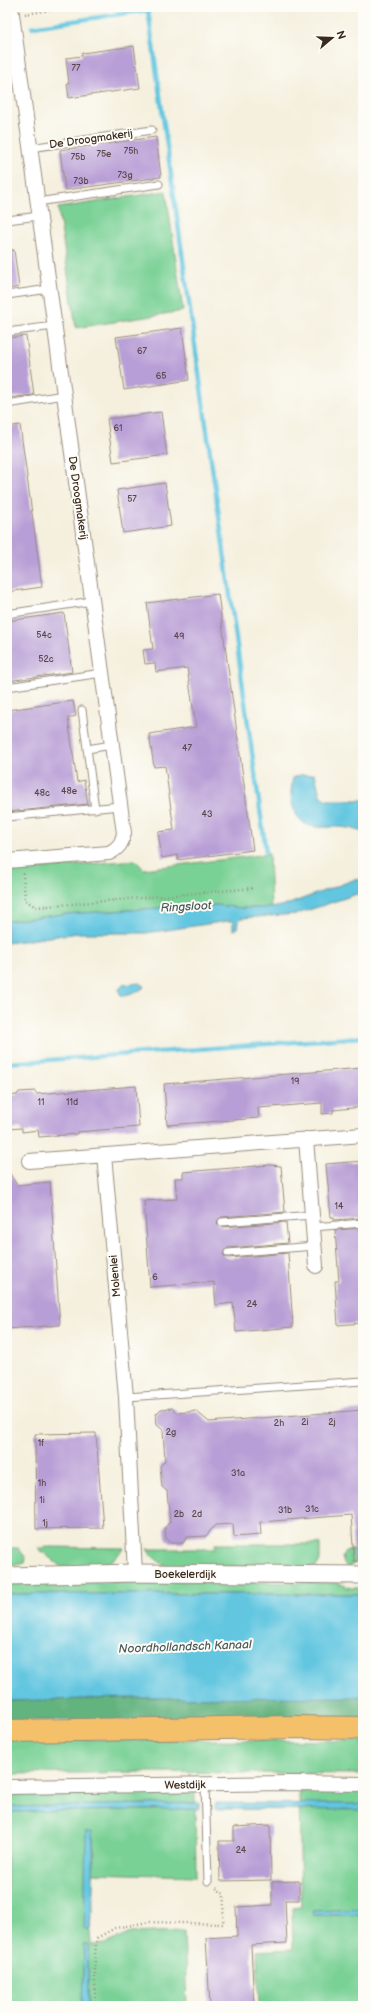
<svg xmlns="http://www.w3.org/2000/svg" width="370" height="2013" font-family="'Balsamiq Sans',sans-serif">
<rect width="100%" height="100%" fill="#fdfcf7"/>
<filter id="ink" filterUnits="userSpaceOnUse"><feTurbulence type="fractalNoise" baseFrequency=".025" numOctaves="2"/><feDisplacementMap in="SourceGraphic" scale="8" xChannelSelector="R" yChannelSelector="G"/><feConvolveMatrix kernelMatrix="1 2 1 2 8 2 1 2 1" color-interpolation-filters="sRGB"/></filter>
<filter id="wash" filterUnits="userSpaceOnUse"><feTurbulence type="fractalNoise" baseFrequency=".012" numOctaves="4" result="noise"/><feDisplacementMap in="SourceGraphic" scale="16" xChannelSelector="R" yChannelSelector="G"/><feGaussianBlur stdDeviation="0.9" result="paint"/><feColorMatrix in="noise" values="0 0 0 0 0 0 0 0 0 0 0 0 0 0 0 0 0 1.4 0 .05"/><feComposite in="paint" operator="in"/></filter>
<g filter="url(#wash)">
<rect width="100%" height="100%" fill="#f5f0de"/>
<path fill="#7ad196" stroke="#5a7e5a" d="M166 191 183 311 76 328 58 208Z
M269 854 271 908H242L217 905 192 906 65 914 7 921V871L135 860 144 869Z
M215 1544H320V1561L316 1567 165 1566 152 1556 147 1549H215Z
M46 1547 124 1548 113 1560 97 1567H61L39 1549Z
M7 1548H18L26 1558 25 1563 7 1567Z
M363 1548 359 1560 348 1568 344 1564 342 1557 345 1551Z
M156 1581 337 1583 351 1588H363V1594H7V1584Z
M7 1739 363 1741V1774L148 1772 7 1774Z
M195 1790V1803L7 1807V1794Z
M299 1790H363V1909L313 1911V1915H363V2006H259L257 1951 293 1949 292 1908 301 1907Z
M195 1809 196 1876 92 1873 95 1857 92 1832 84 1928 90 1930 91 1945 106 1944 130 1933 184 1931 187 2006H88V1944L84 1945 82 2006H7V1812Z"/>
<path fill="#63b37f" stroke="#4f6e4e" d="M363 1697V1719L7 1721V1701L127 1698Z"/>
<path fill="#62c6e0" stroke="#4e787f" d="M315 774 320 795 327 800H363V832C358 831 353 828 348 828 325 824 301 836 293 806 290 796 291 788 293 778L300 775Z
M363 879V892L297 914 242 918 238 921 237 929 233 930V921H228L146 933H78L7 943V921L65 914 192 906 217 905 242 908H271L289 904 353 880Z
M139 983 145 986C139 992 131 995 123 996L120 994 119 989 123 985Z
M7 1594H363V1697L127 1698 7 1701Z
M199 1803V1809L7 1812V1807Z
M215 1803 363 1804V1810L215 1809Z
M86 1830 92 1832C95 1859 92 1885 93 1913H91L90 1930 84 1928Z
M363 1909V1915H313L312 1911Z
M88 1944V2006H82L84 1945Z"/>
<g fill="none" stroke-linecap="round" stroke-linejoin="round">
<path stroke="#62c6e0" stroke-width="4.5" d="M148 10 266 852
M32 27 168 7
M7 1063 363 1037"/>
</g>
<g id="blocks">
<path fill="#b89ed6" d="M134 46 140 88 69 98 67 83H69L66 58 82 56V53Z
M156 137 161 177 65 190 60 150Z
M7 250H14L19 287 7 289Z
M182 328 189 380 124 390 116 337Z
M26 336 34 395 7 398V338Z
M161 412 167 455 113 462 107 419Z
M20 425 42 587 7 592V427Z
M165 483 171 526 123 533 117 490Z
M218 594 253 850 178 860V855L162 858 158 832 174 830 165 766 154 767 149 734 196 727 187 668 156 672 155 663 145 664 143 650 153 649 147 603Z
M64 613 72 672 7 681V621Z
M73 701 76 716 68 718 77 782 84 780 88 804 7 812V710Z
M363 1068V1107L333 1110V1113L322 1114V1103L258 1108 259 1118 167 1125 164 1084Z
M136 1086 139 1127 77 1132V1134L39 1137 38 1130 22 1132V1128L7 1129V1096L17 1095 19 1092 35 1091 36 1094Z
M363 1161V1218L334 1220V1217H331L326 1164Z
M270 1165 281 1166 285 1212 222 1217 218 1220 217 1223 222 1227 286 1222 288 1243 228 1248 223 1253 224 1256 228 1258 288 1253 293 1327 236 1332 233 1303 216 1305 214 1282 150 1287 144 1201 177 1199 175 1178H183V1172Z
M7 1169 17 1185 50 1182 60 1325 7 1329Z
M363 1228V1323L338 1325 335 1281H339L335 1230Z
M172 1408 178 1413 196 1411 209 1422 363 1410V1561H354L351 1515 260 1522 261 1535 234 1537 233 1524 215 1525 206 1536 187 1537 183 1543H171L166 1539 165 1527 170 1522 167 1491 162 1487 160 1466 165 1461 163 1430 157 1425 156 1414 161 1409Z
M96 1433 103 1528 36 1529 35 1434Z
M270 1825 271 1880 220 1881 219 1841H234V1827Z
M299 1881V1900H285L287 1943 251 1945 254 2006H210L206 1938 237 1936 236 1907 272 1905V1882Z"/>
</g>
</g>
<g filter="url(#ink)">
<use href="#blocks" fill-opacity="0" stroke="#988d7e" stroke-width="1"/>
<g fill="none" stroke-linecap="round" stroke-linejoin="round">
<g stroke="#988d7e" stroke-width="9">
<path id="service" d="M30 148 152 130
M37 202 159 184
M7 220 39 216
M7 295 49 289
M7 332 54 326
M7 404 64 395
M7 614 92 601
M7 687 102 673
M82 710 95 809
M87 749 112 745
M7 817 120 806
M222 1222 312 1215
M313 1227 363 1223
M228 1253 315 1246
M126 1397 363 1381
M205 1785 208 1881"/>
</g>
<g stroke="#988d7e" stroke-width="16">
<path id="minor" d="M7 861 109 853C119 848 122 843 124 833L11 7
M306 1139 316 1266
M104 1155 126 1397 135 1573
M29 1161 363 1135
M7 1787 290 1783 363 1784"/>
</g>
<g stroke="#988d7e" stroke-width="19">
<path id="tertiary" d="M7 1576 135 1573 363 1575"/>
</g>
<g stroke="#988d7e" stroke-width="24">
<path id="primary" d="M7 1731 294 1727 363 1728"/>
</g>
<path stroke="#988d7e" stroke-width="2.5" stroke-dasharray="1 3" stroke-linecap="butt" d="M25 14 71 7
M23 873 25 900 36 907 255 888
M95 2006V1953L97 1938 115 1928 149 1922 223 1924 224 1894 216 1888"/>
<use href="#service" stroke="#fff" stroke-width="7"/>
<use href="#minor" stroke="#fff" stroke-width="14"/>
<use href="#tertiary" stroke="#fff" stroke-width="17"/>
<use href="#primary" stroke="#f4c16a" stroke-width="22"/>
</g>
</g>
<g text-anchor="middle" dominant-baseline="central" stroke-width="4" stroke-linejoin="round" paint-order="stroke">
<g font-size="9" fill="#5a474c">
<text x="76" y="68">77</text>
<text x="131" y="151">75h</text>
<text x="104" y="154">75e</text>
<text x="78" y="157">75b</text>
<text x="125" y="175">73g</text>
<text x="81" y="181">73b</text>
<text x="142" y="351">67</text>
<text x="161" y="376">65</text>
<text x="118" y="428">61</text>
<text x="132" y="499">57</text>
<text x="44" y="635">54c</text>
<text x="179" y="636">49</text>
<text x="46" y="659">52c</text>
<text x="187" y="748">47</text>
<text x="69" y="791">48e</text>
<text x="42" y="793">48c</text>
<text x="207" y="814">43</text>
<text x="295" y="1081">19</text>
<text x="41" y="1102">11</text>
<text x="72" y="1102">11d</text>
<text x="339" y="1206">14</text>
<text x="155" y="1277">6</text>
<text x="252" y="1304">24</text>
<text x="305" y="1422">2i</text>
<text x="332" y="1422">2j</text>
<text x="279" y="1423">2h</text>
<text x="171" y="1432">2g</text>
<text x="41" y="1443">1f</text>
<text x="238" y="1473">31a</text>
<text x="42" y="1483">1h</text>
<text x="42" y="1500">1i</text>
<text x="312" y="1509">31c</text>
<text x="285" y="1510">31b</text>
<text x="179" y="1514">2b</text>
<text x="197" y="1514">2d</text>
<text x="45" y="1523">1j</text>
<text x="241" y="1850">24</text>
</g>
<g font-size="11" fill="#3b2a1e" stroke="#fdfcf7">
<text transform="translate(91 139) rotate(-8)">De Droogmakerij</text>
<text transform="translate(78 498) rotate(82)">De Droogmakerij</text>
<text transform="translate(115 1276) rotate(-95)">Molenlei</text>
<text x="185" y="1574">Boekelerdijk</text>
<text transform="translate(185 1785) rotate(-1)">Westdijk</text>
</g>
<g font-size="12" font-style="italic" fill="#475958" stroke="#fdfcf7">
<text transform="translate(186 907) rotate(-3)">Ringsloot</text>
<text transform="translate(185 1647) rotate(-2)">Noordhollandsch Kanaal</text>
</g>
</g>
<rect width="370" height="2013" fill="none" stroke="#fdfcf7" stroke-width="24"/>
<g transform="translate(332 38) rotate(71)" stroke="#fdfcf7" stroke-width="3" paint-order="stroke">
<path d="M0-3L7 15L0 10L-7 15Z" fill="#3b2a1e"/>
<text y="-6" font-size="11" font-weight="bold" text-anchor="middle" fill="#3b2a1e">N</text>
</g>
</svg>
